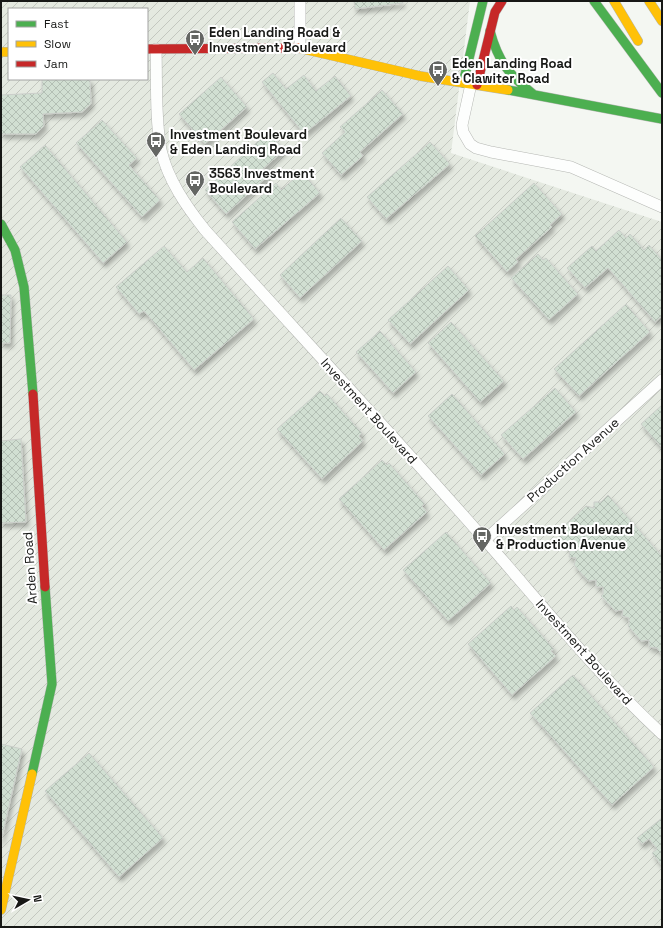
<svg xmlns="http://www.w3.org/2000/svg" width="663" height="928" font-family="'Space Grotesk',sans-serif">
<defs>
<pattern id="industrial-furrows" width="10" height="10" patternUnits="userSpaceOnUse"><rect width="10" height="10" fill="#e4e9e0"/><path d="M-1 1l2-2M0 10L10 0M9 11l2-2" fill="none" stroke="#c3c7bf"/></pattern>
<pattern id="building-cross-hatch" width="8" height="8" patternUnits="userSpaceOnUse"><rect width="8" height="8" fill="#d1dfd2"/><path d="M0 0l8 8M0 8l8-8" fill="none" stroke="#b3bfb4"/></pattern>
<filter id="shadow"><feDropShadow dx="2.5" dy="4.5" stdDeviation="2" flood-color="#0004"/></filter>
</defs>
<rect width="100%" height="100%" fill="#f4f7f2"/>
<path fill="url(#industrial-furrows)" fill-rule="evenodd" d="M1 1H470L451 153 662 222V927H1ZM9 9H147V79H9Z"/>
<path fill="url(#building-cross-hatch)" stroke="#cbceca" filter="url(#shadow)" d="M354 1H402L403 3 355 9Z
M273 73 286 89 304 75 316 91 335 76 351 96 304 134 262 82Z
M221 77 247 107 205 144 179 114Z
M42 79H90L91 104 82 112 43 114 44 126 36 134H1V95L42 93Z
M382 90 403 114 360 152 363 156 341 175 322 153 345 132 340 127Z
M102 120 137 158 129 165 160 200 142 217 76 143Z
M268 132 284 150 263 169 269 175 226 214 205 190Z
M430 142 450 164 386 219 367 197Z
M45 145 127 242 103 263 20 167Z
M302 172 320 193 255 249 232 222 276 183 281 190Z
M534 183 562 214 550 225 552 227 516 259 518 262 507 272 475 236Z
M341 218 362 241 300 298 280 275Z
M619 230 626 238 630 234 644 250 649 245 662 260V316L655 322 608 268 585 288 567 268 592 246 596 251Z
M164 246 187 272 203 258 254 319 194 370 144 311 139 314 116 287Z
M538 254 543 260 546 258 578 294 549 320 511 278Z
M448 266 469 290 410 344 388 320Z
M1 295H11L10 343H1Z
M626 304 650 332 579 396 554 369Z
M451 322 504 381 480 402 428 343Z
M380 331 416 372 393 393 356 352Z
M555 388 576 412 523 459 501 435Z
M320 391 325 396 327 394 362 433 359 436 363 441 322 479 277 429Z
M452 394 505 454 481 475 428 416Z
M662 405V448L641 424Z
M21 439 26 522 1 523V441Z
M382 460 387 465 389 463 425 504 422 506 427 512 384 550 339 499Z
M608 495 662 556V655L657 648 649 647V640L641 641 628 626 629 624V618L622 616 623 610 615 611 601 596 603 594V587H596V580L588 581 574 565 576 558 569 557 570 550 560 539 559 531 586 506 594 508V502H601Z
M446 532 491 583 448 621 403 570Z
M511 606 514 610 517 607 554 649 551 651 556 656 512 695 468 644Z
M573 675 654 767 612 805 530 713Z
M1 744 22 749 1 841Z
M89 753 163 838 119 877 45 791Z
M662 818V866L652 853 657 849 649 839 642 844 637 838Z"/>
<g fill="none" stroke-linecap="round" stroke-linejoin="round">
<g stroke="#b5b7b3" stroke-width="12">
<path id="street" d="M300 1V48
M156 49C157 82 155 118 161 150 168 180 186 206 205 230 298 333 393 435 485 540 543 606 597 674 662 734
M471 84 462 125 463 132 470 144 476 148 491 152 571 167 662 207
M485 540 662 380"/>
</g>
<g stroke="#b5b7b3" stroke-width="10">
<path id="fast" d="M594 1 662 93
M490 31C498 61 509 75 533 94
M463 83 483 1
M508 90 662 119
M1 224 15 250 24 287 33 394
M32 774 52 684 45 587"/>
</g>
<g stroke="#b5b7b3" stroke-width="10">
<path id="slow" d="M614 1 638 41
M649 1 662 21
M299 48 420 76 508 90
M1 52H9
M1 910 32 774"/>
</g>
<g stroke="#b5b7b3" stroke-width="10">
<path id="jam" d="M147 49 299 48
M477 85 495 12 502 1
M33 394 45 587"/>
</g>
<use href="#street" stroke="#fdfefd" stroke-width="11"/>
<use href="#fast" stroke="#4caf50" stroke-width="9"/>
<use href="#slow" stroke="#ffc107" stroke-width="9"/>
<use href="#jam" stroke="#c62828" stroke-width="9"/>
</g>
<defs>
<g id="bus-pin" transform="scale(1)"><path d="M0 17L-7.5 6A9.5 9.5 0 1 1 7.5 6Z" fill="#646663" stroke="#fff"/><path d="M-5-6H5V4H4V6H2V4H-2V6H-4V4H-5ZM-3.5-4V0h7V-4ZM-3.5 1.2v1.5H-2V1.2ZM2 1.2v1.5H3.5V1.2Z" fill="#fff"/></g>
</defs>
<g fill-rule="evenodd">
<use href="#bus-pin" x="195" y="39"/>
<use href="#bus-pin" x="438" y="70"/>
<use href="#bus-pin" x="156" y="141"/>
<use href="#bus-pin" x="195" y="180"/>
<use href="#bus-pin" x="482" y="536"/>
</g>
<g text-anchor="middle" dominant-baseline="central" stroke-width="4" stroke-linejoin="round" paint-order="stroke">
<g font-size="13" font-weight="bold" fill="#171816" stroke="#fff" text-anchor="start">
<text x="209" y="32">Eden Landing Road &amp;<tspan x="209" dy="15">Investment Boulevard</tspan></text>
<text x="452" y="63">Eden Landing Road<tspan x="452" dy="15">&amp; Clawiter Road</tspan></text>
<text x="170" y="134">Investment Boulevard<tspan x="170" dy="15">&amp; Eden Landing Road</tspan></text>
<text x="209" y="173">3563 Investment<tspan x="209" dy="15">Boulevard</tspan></text>
<text x="496" y="529">Investment Boulevard<tspan x="496" dy="15">&amp; Production Avenue</tspan></text>
</g>
<g font-size="13" fill="#171816" stroke="#fff">
<text transform="translate(369 411) rotate(48)">Investment Boulevard</text>
<text transform="translate(573 460) rotate(-42)">Production Avenue</text>
<text transform="translate(30 568) rotate(-94)">Arden Road</text>
<text transform="translate(584 652) rotate(48)">Investment Boulevard</text>
</g>
</g>
<rect width="663" height="928" fill="none" stroke="#171816" stroke-width="4"/>
<rect x="8" y="8" width="140" height="72" fill="#ffffff" stroke="#a2a3a2"/>
<rect x="16" y="21" width="20" height="6" fill="#4caf50" stroke="#a2a3a2"/>
<text x="44" y="28" font-size="12" fill="#171816">Fast</text>
<rect x="16" y="41" width="20" height="6" fill="#ffc107" stroke="#a2a3a2"/>
<text x="44" y="48" font-size="12" fill="#171816">Slow</text>
<rect x="16" y="61" width="20" height="6" fill="#c62828" stroke="#a2a3a2"/>
<text x="44" y="68" font-size="12" fill="#171816">Jam</text>
<g transform="translate(28 900) rotate(81)" stroke="#ffffff" stroke-width="3" paint-order="stroke">
<path d="M0-3L7 15L0 10L-7 15Z" fill="#171816"/>
<text y="-6" font-size="11" font-weight="bold" text-anchor="middle" fill="#171816">N</text>
</g>
</svg>
